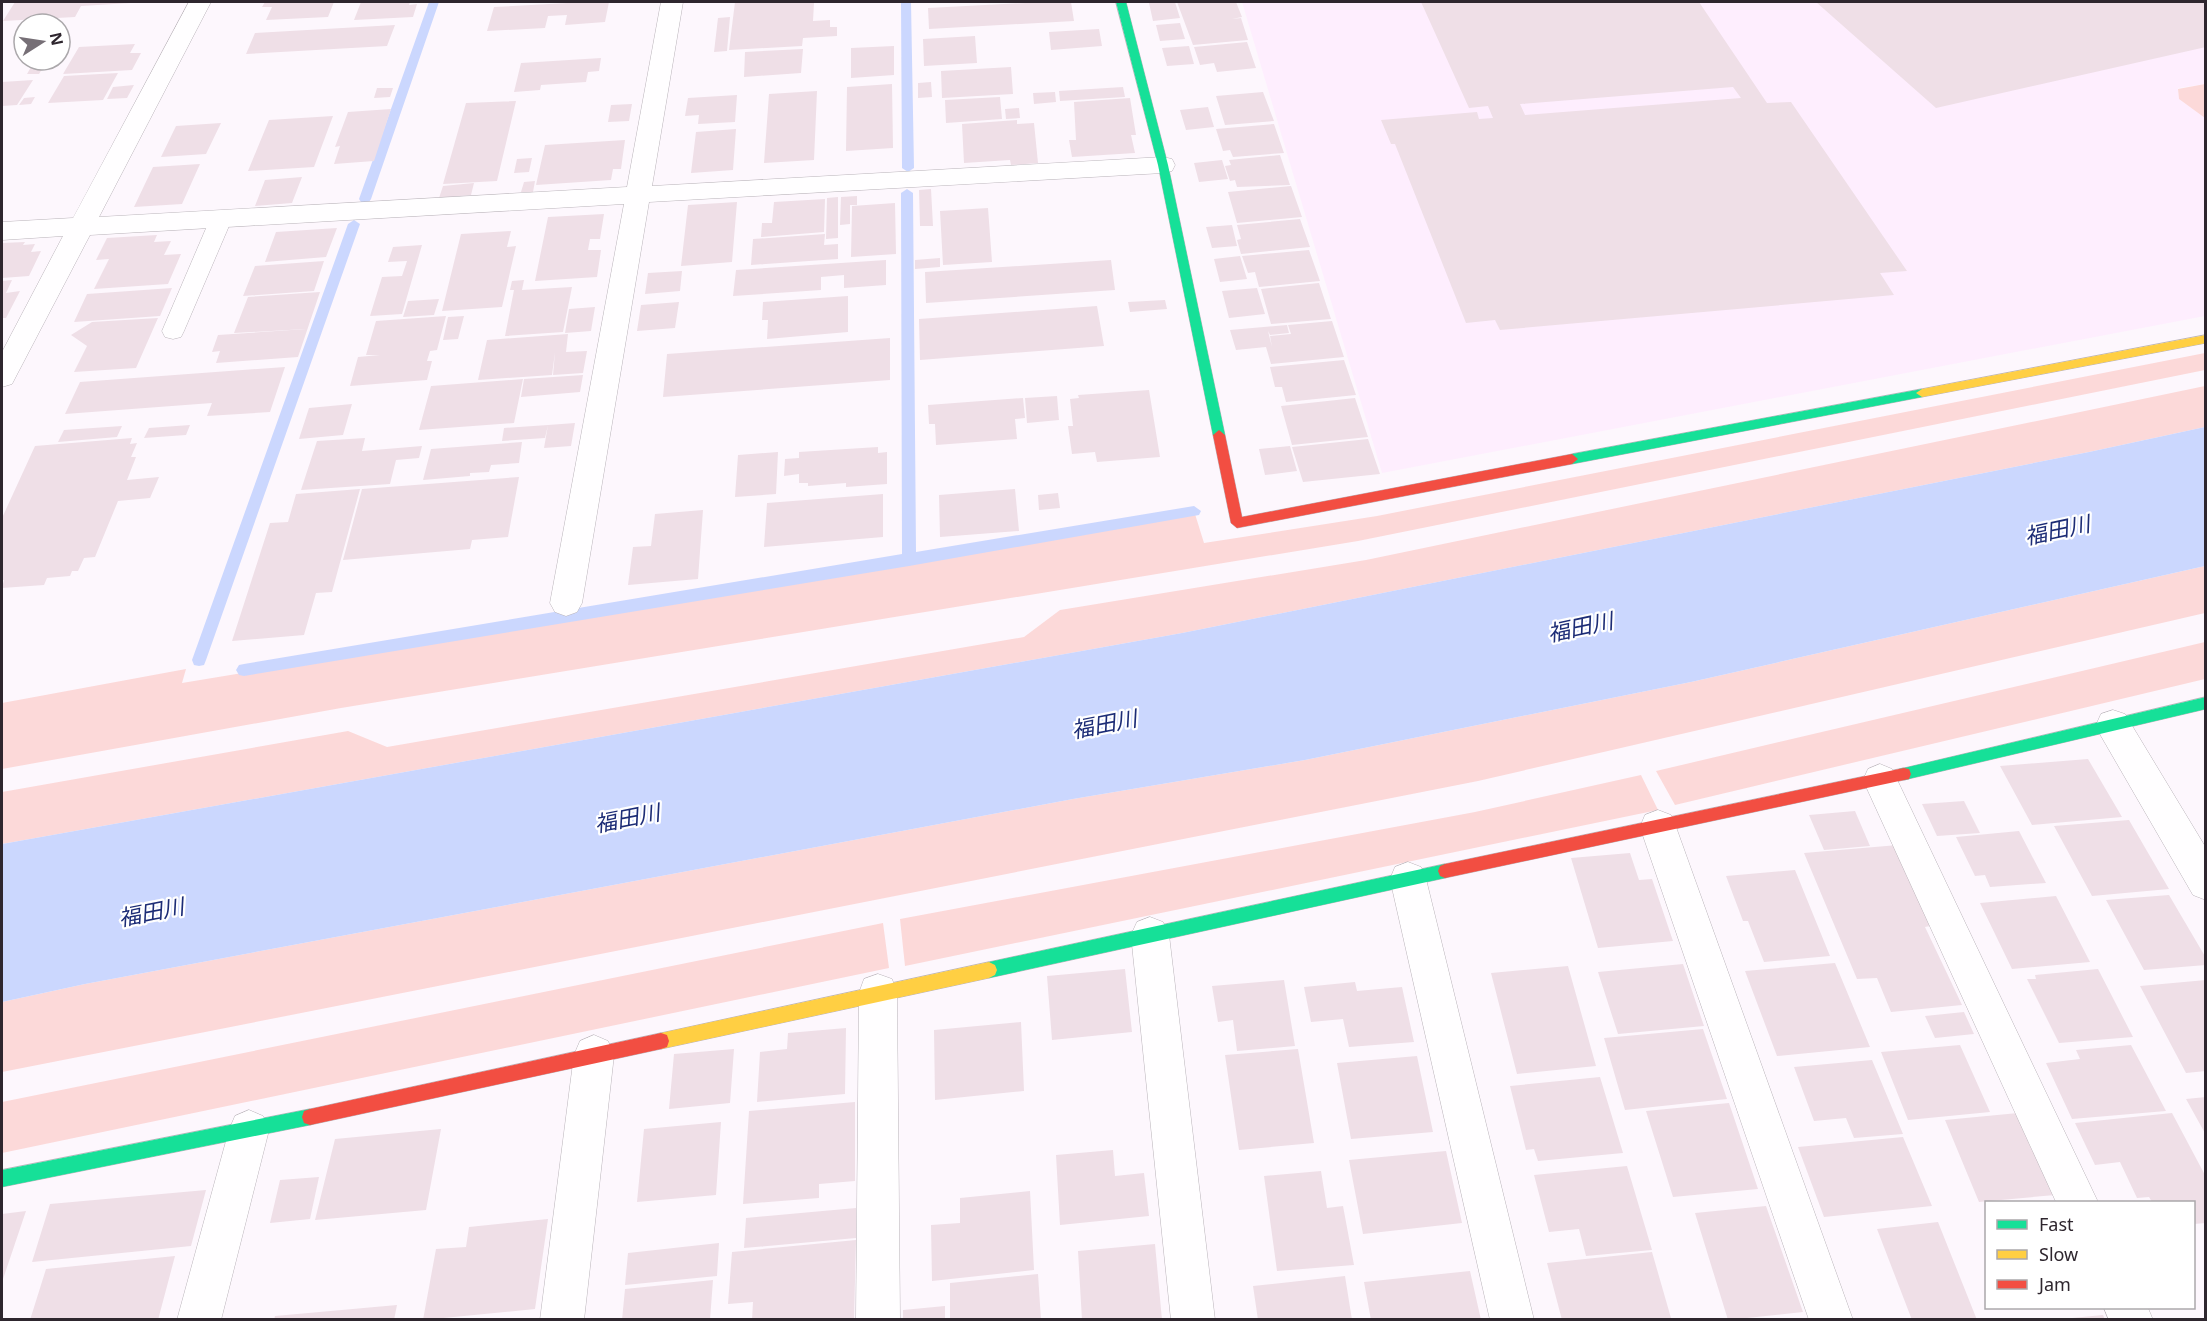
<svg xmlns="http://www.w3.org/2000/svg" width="2207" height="1321" font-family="'Noto Sans','Noto Sans JP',sans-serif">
<rect width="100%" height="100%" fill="#fdf7fd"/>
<path fill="#feeefe" d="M1242 2H2205V84L2178 88 2179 99 2205 118V316L1382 473Z"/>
<path fill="#fcd9d9" d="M2205 84H2206L2205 118 2179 99 2178 89Z
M2205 353V370L1358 541 341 708 2 769V703L186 669 182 683 1195 514 1204 543 1377 516Z
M2205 386V427L2089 452 1182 633 2 844V792L348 731 387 747 1024 637 1060 610 1366 560Z
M2205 566V613L1478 781 2 1072V1002L85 984 1073 799 1305 760 1691 682Z
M2205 642V679L1675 805 1656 771Z
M1641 775 1658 810 905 966 900 919 1475 812Z
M883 923 889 968 2 1153V1102Z"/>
<path fill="#cbd7fe" d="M2205 427V566L1691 682 1305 760 1073 799 85 984 2 1002V844L1182 633 2089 452Z"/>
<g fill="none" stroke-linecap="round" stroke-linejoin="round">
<path fill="#cbd7fe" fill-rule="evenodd" d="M429 2H439L371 199 369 202H361L359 199Z
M901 2H911L914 168 908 172 902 168Z
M907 189 913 193 916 552 1194 506 1201 511 1199 515 909 566 244 676 239 675 236 670 239 665 244 664 902 554 901 193Z
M354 220 360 224 206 660 204 665 199 666 194 665 192 660 348 224Z"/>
</g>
<path fill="#efdfe7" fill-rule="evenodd" d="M15 2H131V3L81 6 75 17 3 21Z
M265 2H334L328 17 266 20 272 7H262Z
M361 2H410L409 5 417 4 413 17 354 20Z
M586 2H609L605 22 565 25 567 15 548 16 545 28 487 31 494 7Z
M735 2 814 3 813 21 830 20V27H837V36L803 38 802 46 729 50Z
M1044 2H1071L1074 21 929 29 928 8Z
M1175 2 1180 18 1153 21 1149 3Z
M1177 2H1236L1242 17 1232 19 1241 18 1248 40 1193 45Z
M1421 2H1699L1767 103 1791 102 1907 271 1880 273 1894 295 1500 330 1495 320 1466 323 1395 144H1391L1381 120 1477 112 1479 119 1493 118 1488 106 1469 108ZM1733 87 1741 98 1525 115 1520 104Z
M1816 2H2206V47L1936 108Z
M730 17 727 51 714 52 718 18Z
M1180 23 1185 39 1160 41 1156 25Z
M395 25 387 46 246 54 255 33Z
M1099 29 1102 46 1051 50 1049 32Z
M975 36 977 63 924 66 923 39Z
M1247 42 1256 68 1217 72 1214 63 1200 65 1194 47Z
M135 44 130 53H141L132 70 63 74 79 47Z
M894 46V75L851 78V48Z
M1189 46 1194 64 1167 66 1162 48Z
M803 49 801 73 744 77 745 52Z
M601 58 599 71 588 72 586 82 541 85 540 90 514 92 521 63Z
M44 66 39 74H27L31 67Z
M1011 67 1013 94 942 98 941 71Z
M118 73 103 100 48 103 64 76Z
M33 80 17 105 2 106V82Z
M931 82 932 97 918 98V83Z
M892 84 893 148 846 151 847 87Z
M134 85 127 98 107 99 113 87Z
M1123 87 1125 97 1060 101 1059 91Z
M377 88H393L390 97 374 98Z
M817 91 814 160 764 163 769 94Z
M1055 92 1056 102 1034 104 1033 93Z
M1263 92 1274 121 1225 125 1216 96Z
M737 95 735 122 698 124 699 115 685 116 688 98Z
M35 97 31 104 19 105 24 98Z
M1000 97 1002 119 946 123 945 100Z
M1130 98 1136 135H1131L1135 153 1072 157 1069 140H1076L1074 102Z
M516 101 497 181 443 184 466 103Z
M632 104 629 121 608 122 611 105Z
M1208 107 1214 127 1186 130 1180 110Z
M1019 108 1020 118 1006 119 1005 109Z
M391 109 374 161 334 164 340 146 335 147 348 112Z
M333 116 314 167 248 171 269 120Z
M1017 120V124L1034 123 1038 163 1011 165 1010 160 964 163 962 124Z
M221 123 206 154 161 157 176 126Z
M1274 124 1284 153 1233 157 1230 150 1223 151 1216 129Z
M736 129 733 170 691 173 696 132Z
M625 140 621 169H613L611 180 536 185 545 145Z
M1280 155 1290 185 1237 187 1235 180 1230 181 1225 166 1231 165 1229 160Z
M532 158 529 172 514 173 517 159Z
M1222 160 1228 179 1199 182 1194 163Z
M200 164 182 204 134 207 153 167Z
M302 177 292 203 255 206 265 180Z
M535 181 533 192H521L524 182Z
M474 183 471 195 439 198 443 186Z
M1291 186 1302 217 1237 223 1228 192Z
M931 189 933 226H920L919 190Z
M857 196V205H850V224L840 225 841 197Z
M838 197V238L826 239 827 198Z
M825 199 824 232 761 237 762 223H772L774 202Z
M737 202 732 262 681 266 688 205Z
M895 203 896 254 851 257 852 206Z
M988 208 992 262 943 265 940 211Z
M604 214 600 239H590L588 250H601L597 277 535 281 548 217Z
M1300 219 1310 247 1241 254 1237 240 1241 239 1237 225Z
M1232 225 1237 246 1212 248 1206 227Z
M337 228 326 257 265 262 276 232Z
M511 231 507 247 516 246 502 307 442 311 461 234Z
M825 234 824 245 838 244V259L751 265 753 239Z
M157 235 154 242 171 241 164 255 181 254 168 284 94 289 109 259 96 260 107 238Z
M25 242 23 245 35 244 31 252 41 251 29 276 2 278V243Z
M422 245 402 314 370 316 382 277 402 276 407 261 388 262 393 247Z
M1309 250 1320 281 1259 287 1255 272 1248 273 1242 256Z
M1240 256 1247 279 1220 282 1214 259Z
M940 258V267L915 269V260Z
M886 260V285L844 288V275L821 277V290L733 296 736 270Z
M1111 260 1115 290 926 303 925 272Z
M324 261 314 291 243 296 255 266Z
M682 271 680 291 645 294 648 273Z
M12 280 6 293 20 291 6 318H2V281Z
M524 280 522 290 572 287 563 332 505 336 514 290H510L512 281Z
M1319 283 1331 319 1271 324 1261 289Z
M172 288 160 316 74 322 87 294Z
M1257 288 1265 314 1229 318 1222 291Z
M320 292 298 357 216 363 220 351 212 352 218 335 306 329 234 333 248 297Z
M848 296V332L767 339 768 320H762L763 302Z
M439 299 434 315 403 317 408 301Z
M1165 300 1167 309 1130 312 1128 302Z
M679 302 675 328 637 331 641 305Z
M1097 306 1104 346 920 360 919 319Z
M595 307 591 331 565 333 569 309Z
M446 316 437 350 430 351 427 361H432L427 380 350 386 358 357 380 355H366L376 321Z
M464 316 458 339 443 340 448 317Z
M158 318 136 368 74 372 87 346 71 335 92 322Z
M1332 321 1344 357 1271 364 1266 347 1236 350 1230 330 1287 325 1289 333 1270 335 1268 331 1272 347 1270 336 1291 334 1288 325Z
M568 334 566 352 587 351 583 373 553 375 555 352 552 375 478 380 487 340Z
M890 338V380L663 397 667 354Z
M1344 360 1356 395 1286 402 1282 387H1275L1270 367Z
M285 367 270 412 207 416 212 403 65 414 80 382Z
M583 375 580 392 521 397 524 379Z
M523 379 514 423 419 430 431 386Z
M1149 390 1160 457 1097 462 1095 452 1072 454 1068 426H1073L1070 399 1079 398 1078 395Z
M1057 396 1059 420 1027 423 1025 398Z
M1023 398 1025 418 1015 419 1017 439 936 445 935 424H929L928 405Z
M1355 398 1368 437 1292 445 1281 406Z
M352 404 343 435 299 439 309 408Z
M575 423 571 446 544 448 548 425Z
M190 425 186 435 144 438 149 428Z
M548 425 545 438 502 441 504 428Z
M122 426 117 437 58 442 64 430Z
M132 438 130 444 137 443 131 457H136L127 480 159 477 150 498 118 501 95 557 84 558 78 571H72L70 576 47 578 44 585 2 588 4 580H2V518L35 446Z
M365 438 362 451 422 446 419 458 396 460 390 484 301 490 317 441Z
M1368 439 1380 474 1303 482 1292 447Z
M522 442 519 463 491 465 489 472 470 473V476L423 480 431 449Z
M1290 446 1297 471 1265 475 1259 449Z
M878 447V453L887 452V484L846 487V483L808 486V483H799V474L784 476 785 459 799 458V452Z
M778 452 776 494 735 497 738 455Z
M519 477 508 537 472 540 470 549 343 560 362 489Z
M360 489 332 592 316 593 304 635 232 641 270 523 288 522 296 494Z
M1015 489 1019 531 940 537 939 495Z
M1058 493 1060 508 1039 510 1038 495Z
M883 494V537L764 547 767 503Z
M703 510 698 579 628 585 633 547 651 546 655 514Z
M2088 759 2122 817 2032 825 2000 766Z
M1964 801 1980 833 1937 836 1922 804Z
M1855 811 1870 846 1824 850 1809 815Z
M2129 820 2169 889 2092 896 2054 826Z
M2019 831 2046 883 1990 887 1985 875 1975 876 1956 837Z
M1898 845 1935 925 1925 927 1962 1005 1891 1012 1877 978 1857 979 1804 853Z
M1630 853 1639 880 1652 879 1673 941 1598 948 1571 858Z
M1795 870 1830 956 1764 962 1748 921H1743L1726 876Z
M2169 895 2206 958V965L2144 970 2106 900Z
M2056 896 2090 962 2012 969 1980 903Z
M1835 963 1870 1047 1777 1056 1745 971Z
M1683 964 1704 1026 1618 1034 1598 972Z
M1568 966 1596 1066 1517 1074 1491 973Z
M1125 969 1132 1032 1052 1040 1047 976Z
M2098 969 2133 1037 2059 1043 2027 979H2036L2035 975Z
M1284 980 1295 1046 1237 1051 1233 1020 1218 1022 1212 986Z
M2206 980V1071L2186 1073 2140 986Z
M1355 982 1357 991 1402 987 1414 1042 1349 1047 1343 1019 1311 1022 1304 987Z
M1964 1012 1974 1034 1935 1038 1925 1016Z
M1021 1022 1024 1091 935 1100 934 1030Z
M846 1028 845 1094 757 1102 760 1052 787 1049 788 1033Z
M1703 1029 1727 1099 1625 1110 1604 1038Z
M1960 1045 1990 1112 1908 1120 1881 1052Z
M2131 1045 2166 1111 2072 1119 2046 1063 2080 1059 2076 1050Z
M734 1049 730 1103 669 1109 674 1054Z
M1298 1049 1314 1143 1239 1150 1225 1055Z
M1417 1056 1433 1132 1351 1139 1337 1063Z
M1872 1060 1903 1134 1854 1138 1846 1118 1814 1121 1794 1067Z
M1600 1077 1623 1153 1538 1161 1534 1149 1526 1150 1510 1086Z
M2206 1097V1135L2186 1099Z
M855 1102V1181L819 1184V1198L743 1204 749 1111Z
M1729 1103 1758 1189 1673 1197 1646 1111Z
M2018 1113 2055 1195 1979 1202 1945 1120Z
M2172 1113 2206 1177V1223L2194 1224V1202H2152L2149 1197 2137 1198 2120 1162 2095 1165 2075 1123Z
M721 1122 716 1195 637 1202 644 1129Z
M441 1129 426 1210 315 1220 335 1139Z
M1903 1137 1932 1206 1824 1217 1798 1147Z
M1113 1150 1115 1176 1144 1173 1149 1216 1060 1225 1056 1155Z
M1446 1151 1462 1223 1363 1234 1349 1160Z
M1627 1166 1652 1250 1586 1256 1579 1229 1549 1232 1534 1175Z
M1321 1171 1327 1208 1343 1206 1354 1265 1277 1271 1264 1176Z
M319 1177 310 1219 270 1223 280 1180Z
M206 1190 191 1246 32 1262 50 1204Z
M1030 1191 1034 1270 932 1281 931 1225 960 1223V1198Z
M1766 1206 1803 1312 1728 1320 1695 1213Z
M856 1208V1238L744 1248 746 1218Z
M26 1211 2 1282V1214Z
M548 1219 535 1309 423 1320 436 1249 466 1247 469 1227Z
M1938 1222 1977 1320H1912L1877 1229Z
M856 1240 854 1320H752L753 1302 728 1304 732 1252Z
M719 1243 717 1276 625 1285 628 1253Z
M1155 1244 1162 1320H1082L1078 1251Z
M1652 1252 1671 1318 1562 1320 1547 1263Z
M175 1256 158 1320H30L46 1269Z
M1470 1271 1481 1320H1371L1364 1282Z
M1038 1274 1041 1320H950V1283Z
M1345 1276 1352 1320H1258L1253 1286Z
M713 1280 710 1320H622L625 1289Z
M397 1305 394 1320H274L275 1316Z
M945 1306V1320H903V1310Z
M2103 1315 2105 1320H2072V1318Z"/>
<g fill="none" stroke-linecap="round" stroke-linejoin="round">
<g stroke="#bab4ba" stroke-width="1">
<path id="lane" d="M221 212 228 214 232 219 184 331 181 337 173 339 165 337 162 331 210 219 214 214Z"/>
</g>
<g stroke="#bab4ba" stroke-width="1">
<path id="street" d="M189 2H211L99 217 627 187 661 2H683L652 186 1163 157 1172 159 1175 165 1172 171 1163 173 649 202 582 603 577 612 566 616 555 612 550 603 624 204 90 235 12 384 2 387V352L63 236 2 240V222L73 218Z
M2113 710 2125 714 2206 848V900L2193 895 2101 736 2096 725 2101 714Z
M1880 764 1892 769 2098 1202H2056L1863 780 1868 769Z
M1658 810 1671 815 1676 827 1853 1320H1809L1640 827 1645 815Z
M1408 862 1421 867 1426 879 1534 1320H1490L1390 879 1395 867Z
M1150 917 1163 922 1169 935 1215 1320H1171L1131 935 1137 922Z
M878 974 892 979 897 993 900 1320H856L859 993 864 979Z
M594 1035 608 1041 614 1055 584 1320H540L574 1055 580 1041Z
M249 1110 263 1116 269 1130 221 1320H177L229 1130 235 1116Z
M2104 1308H2148L2153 1320H2109Z"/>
</g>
<g stroke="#bab4ba" stroke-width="1">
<path id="fast" d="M1116 2H1126L1168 165 1225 435 1219 440 1213 435 1158 165Z
M1922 389 1928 393 1922 397 1572 464 1566 459 1572 454Z
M2206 697V709L1904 780 1899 779 1897 774 1899 769 1904 768Z
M1445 864 1450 866 1452 871 1450 876 1445 878 989 978 983 975 981 970 983 965 989 962Z
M310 1109 316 1111 318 1117 316 1123 310 1125 2 1187V1170Z"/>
</g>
<g stroke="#bab4ba" stroke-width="1">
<path id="slow" d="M2206 335V343L1922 397 1916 393 1922 389Z
M989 962 995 965 997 970 995 975 989 978 661 1049 655 1047 653 1041 655 1035 661 1033Z"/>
</g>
<g stroke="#bab4ba" stroke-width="1">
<path id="jam" d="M1219 430 1225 435 1242 517 1572 454 1578 459 1572 464 1237 528 1231 523 1213 435Z
M1904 768 1909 769 1911 774 1909 779 1904 780 1445 878 1440 876 1438 871 1440 866 1445 864Z
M661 1033 667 1035 669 1041 667 1047 661 1049 310 1125 304 1123 302 1117 304 1111 310 1109Z"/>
</g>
<use href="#lane" fill="#fffeff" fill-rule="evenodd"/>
<use href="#street" fill="#fffeff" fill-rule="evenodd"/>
<use href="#fast" fill="#16e098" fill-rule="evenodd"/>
<use href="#slow" fill="#ffcf43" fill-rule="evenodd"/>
<use href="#jam" fill="#f24e42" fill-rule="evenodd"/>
</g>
<g text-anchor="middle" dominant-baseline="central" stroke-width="4.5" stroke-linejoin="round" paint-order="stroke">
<g font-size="22" font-style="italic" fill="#1c2c76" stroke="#fff">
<text transform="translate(2057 529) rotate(-12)">福田川</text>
<text transform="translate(1580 626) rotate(-12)">福田川</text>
<text transform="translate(1104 723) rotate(-11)">福田川</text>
<text transform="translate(627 817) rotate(-11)">福田川</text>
<text transform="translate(151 911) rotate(-11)">福田川</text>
</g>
</g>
<rect width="2207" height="1321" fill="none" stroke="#2e262e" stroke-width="6"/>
<rect x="1985" y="1201" width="210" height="108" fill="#ffffff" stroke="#aba8ab" stroke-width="1.5"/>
<rect x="1997" y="1220" width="30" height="9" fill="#16e098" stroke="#aba8ab" stroke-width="1.5"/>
<text x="2039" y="1231" font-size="18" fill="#2e262e">Fast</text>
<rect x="1997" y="1250" width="30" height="9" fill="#ffcf43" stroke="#aba8ab" stroke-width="1.5"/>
<text x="2039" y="1261" font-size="18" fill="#2e262e">Slow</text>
<rect x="1997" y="1280" width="30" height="9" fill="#f24e42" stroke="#aba8ab" stroke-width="1.5"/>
<text x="2039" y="1291" font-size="18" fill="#2e262e">Jam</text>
<g transform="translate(42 42) rotate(78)"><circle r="28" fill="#ffffff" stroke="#aba8ab" stroke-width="1.5"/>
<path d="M0-4.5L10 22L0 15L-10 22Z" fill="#766f76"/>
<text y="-9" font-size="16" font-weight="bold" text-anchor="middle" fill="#2e262e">N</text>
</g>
</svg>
